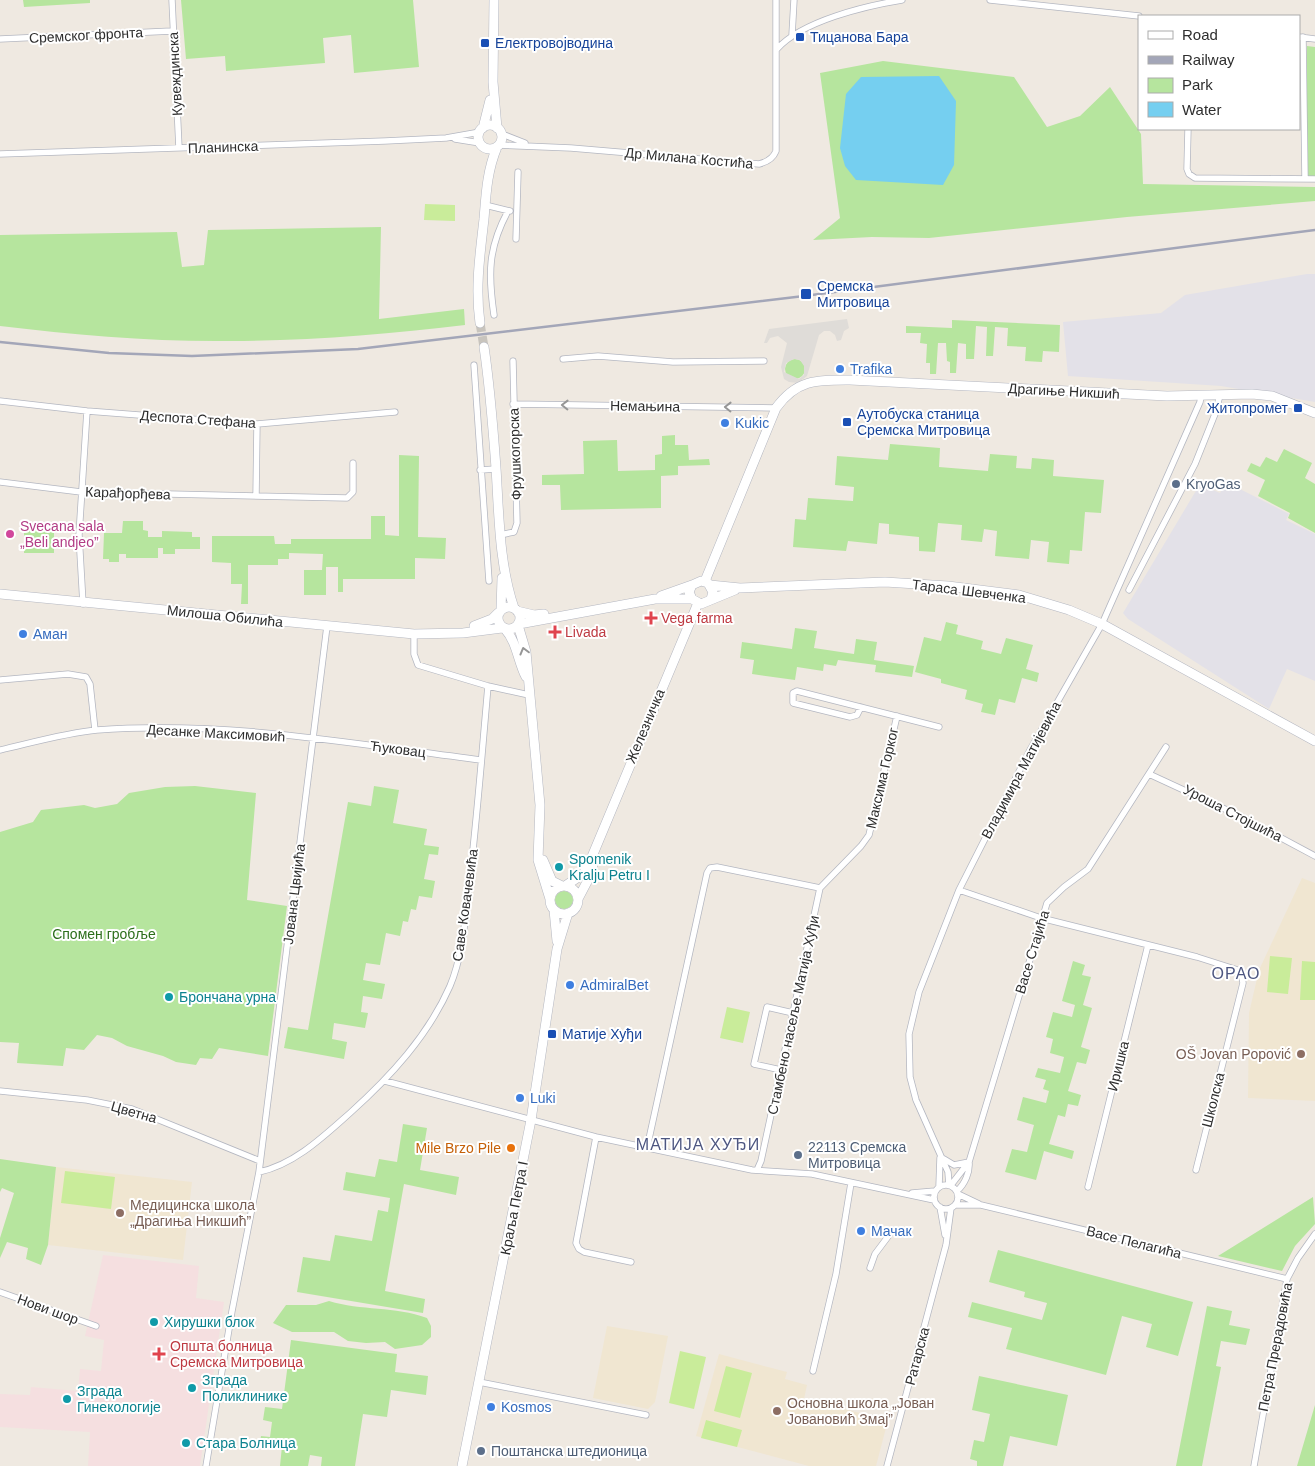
<svg xmlns="http://www.w3.org/2000/svg" width="1315" height="1466" font-family="Arial,sans-serif">
<rect width="100%" height="100%" fill="#efe9e1"/>
<path fill="#e3e1e8" d="M1307 274H1315V402L1221 386 1068 376 1063 322 1161 313 1185 295Z
M1226 482 1289 514 1286 520 1315 534V681L1287 669 1269 709 1128 619 1123 613 1200 484 1220 493Z"/>
<path fill="#f0e6d1" d="M1302 878 1315 883V1101L1248 1098 1249 1013 1259 970Z
M56 1167 192 1182 183 1260 48 1245Z
M607 1326 668 1336 655 1402 648 1409 593 1398Z
M719 1354 787 1372 785 1379 807 1385 804 1399 888 1420 876 1466H809L696 1436Z"/>
<path fill="#f5dfe0" d="M103 1255 199 1266 196 1298 224 1302 200 1466H88L90 1432 0 1427V1394L30 1395 31 1387 78 1391 80 1369 101 1371 104 1340 85 1336Z"/>
<path fill="#b6e59e" d="M23 0H90V3L24 7Z
M181 0H413L419 67 354 73 351 35 323 38 325 63 226 71 225 56 186 59Z
M1307 46 1315 47V176H1305Z
M883 61 1014 77 1047 127 1080 116 1110 87 1141 134 1143 184 1315 187V201L1127 217 929 238 872 237 813 240 840 218 820 73Z
M381 227 379 319 464 309 465 325C388 334 309 341 231 341 154 342 76 335 0 326V235L177 232 182 267 204 265 208 230Z
M952 320 1060 325 1059 352 1043 351 1042 362 1025 361 1026 347 1007 346 1008 328 995 327 993 356H986L987 327 976 326 974 359H966V344L958 343 956 373H950V362L947 361 946 343H938L936 374H930V363H926L927 344 920 343 921 333H906V326L952 328Z
M785 369a10 10 0 1 1 20 0a10 10 0 1 1-20 0Z
M675 435V445H688L689 460 709 459 710 465 678 466V475L661 476V508L561 510 560 485H542V475L584 474 583 441 617 440 618 471 655 470V455L662 454V436Z
M890 444 940 448 939 467 988 471 990 454 1017 456 1016 468 1031 469 1032 458 1054 460 1053 476 1104 480 1101 513 1085 512 1082 551 1070 550 1069 564 1047 562 1049 542 1031 540 1029 559 995 556 997 531 984 529 982 542 961 540 962 525 938 523 935 552 919 551V537L889 534V524L879 523 877 544 848 541 846 551 793 547 795 519 806 520 808 498 853 501 854 487 835 485 837 456 888 460Z
M1284 449 1312 463 1305 478 1315 484V533L1288 518 1290 513 1258 496 1265 480 1247 471 1251 463 1260 467 1266 457 1277 462Z
M399 455 419 456 418 537 446 538 445 559 415 558V579H343V592H338V567H326V595H304V570H322L323 554 289 553V559H278V565H248V604H241L242 584H231V563L212 562V536H274L275 544H291V539H371V516H385V535L399 536Z
M123 521H143V530L148 531V537H162V531L192 532V537H200V549H175V554H163V548H158V558H126V554H119V562H109V559H103L104 533H122Z
M24 525 54 526V553H24Z
M946 622 958 625 956 634 983 641 981 649 1001 654 1006 638 1033 645 1026 669 1039 673 1037 682 1022 678 1015 703 999 699 995 715 981 712 983 704 965 699 967 690 941 683V679L915 672 924 637 941 641Z
M795 628 817 631 814 648 854 654 856 639 877 642 874 660 914 666 912 677 875 672 876 665 838 660 836 666 824 664 823 671 797 667 795 680 752 674 754 660 740 658 742 642 792 649Z
M195 786 256 793 247 900 287 906 268 1056 219 1048 212 1059 200 1058 196 1065 176 1062 163 1056 127 1046 112 1038 97 1035 84 1050 66 1048 63 1066 17 1063 19 1043 0 1042V832L33 822 41 810 84 805 95 808 117 804 129 793 165 787Z
M374 786 399 790 393 823 427 829 424 845 439 847 438 855 429 854 424 879 435 881 432 898 419 896 416 910 411 909 408 922 403 921 400 936 386 933 380 965 366 963 363 980 385 984 382 999 363 996 361 1012 368 1013 365 1028 334 1023 332 1039 347 1042 344 1059 284 1048 288 1027 308 1030 348 802 371 806Z
M555 900a9 9 0 1 1 18 0a9 9 0 1 1-18 0Z
M1073 961 1085 965 1082 975 1091 977 1083 1005 1092 1008 1081 1047 1090 1050 1086 1064 1077 1062 1068 1091 1081 1095 1078 1106 1068 1104 1065 1117 1058 1115 1049 1144 1074 1151 1072 1159 1044 1151 1036 1180 1005 1172 1012 1149 1027 1152 1034 1125 1017 1120 1023 1097 1046 1103 1049 1091 1043 1089 1046 1080 1035 1077 1038 1068 1060 1073 1064 1057 1050 1053 1053 1039 1046 1037 1053 1012 1072 1017 1075 1005 1062 1001Z
M403 1124 427 1128 420 1170 459 1177 456 1195 404 1184 385 1291 425 1299 423 1313 297 1292 303 1257 330 1261 335 1235 372 1241 378 1210 388 1212 390 1198 343 1190 346 1172 375 1177 379 1159 397 1162Z
M0 1159 56 1167 48 1245 41 1265 26 1259 28 1248 7 1242 0 1258V1238L14 1193 2 1188 0 1192Z
M1313 1197 1315 1224 1295 1246 1282 1271 1218 1256Z
M998 1250 1193 1302 1178 1356 1146 1347 1152 1324 1122 1316 1106 1375 1006 1349 1012 1328 968 1317 972 1302 1042 1320 1047 1303 1024 1297 1025 1292 989 1282Z
M329 1301C361 1311 395 1306 427 1318L431 1326V1337L422 1345 395 1349 385 1342 366 1343 348 1341 334 1332H292L273 1323 286 1305H316Z
M1207 1306 1232 1311 1229 1325 1250 1329 1246 1345 1221 1341 1216 1366 1221 1367 1202 1466H1176Z
M291 1340 397 1354 395 1372 428 1376 426 1395 391 1390 387 1417 363 1414 355 1466H321L322 1457 310 1455 308 1466H280L282 1446 260 1443 261 1436 270 1437 272 1422 263 1420 265 1407 282 1409Z
M979 1376 1068 1395 1057 1446 1010 1436 1003 1466H977V1461L970 1459 974 1440 984 1442 990 1414 972 1410Z
M1315 1405V1466H1297Z"/>
<path fill="#c9ec9a" d="M425 204 455 205V221L424 220Z
M1270 956 1292 958 1288 994 1267 992Z
M1302 961 1315 962V1000H1300Z
M727 1007 750 1012 743 1043 720 1038Z
M65 1171 115 1177 111 1209 61 1203Z
M680 1351 706 1357 694 1409 669 1403Z
M726 1366 752 1373 740 1418 714 1411Z
M706 1420 742 1430 737 1447 701 1438Z"/>
<path fill="#dfdcd8" fill-rule="evenodd" d="M847 319 849 328 844 331 841 340 837 341 835 335 830 331H824L819 335 807 376 798 383 789 382 784 379 781 367 787 343 778 336 770 338 767 343H764L769 329ZM794 359 800 360 804 366V375L799 379 784 372 786 363Z"/>
<path fill="#75cff0" d="M939 76 956 101 954 165 943 185 856 180 845 166 840 148 846 94 861 77Z"/>
<g fill="none" stroke-linecap="round" stroke-linejoin="round">
<path stroke="#c8c4bd" stroke-width="9" stroke-dasharray="9 4.5" stroke-linecap="butt" d="M480 323 484 347"/>
<g stroke="#b4b7c1" stroke-width="7">
<path id="street" d="M172 0 179 148
M990 0 1139 16
M792 35 794 0
M1299 37 1315 39
M1303 37 1305 179
M0 39 172 31
M777 49C802 21 865 6 902 0
M1188 129 1187 169 1189 174 1195 178 1315 179
M502 134 525 143
M455 139 480 143
M499 145 571 148 759 164C767 162 773 159 776 151V0
M0 154 385 141 446 138 480 132
M485 205 510 211
M516 239 518 172
M494 315C488 274 488 248 508 211
M563 359 598 356 673 362 764 361
M474 365 489 581
M0 401 87 411 257 424 395 412
M513 404 776 408
M480 470 496 469
M0 482 81 492 347 498 353 492V463
M256 496 257 424
M500 535 514 532 517 523 513 361
M1129 590 1195 464 1215 414 1220 395
M83 604 79 535 87 411
M414 634V654L418 665 488 686 529 695
M0 680 68 674 86 677 90 684 95 730
M861 707 857 715 850 717 793 703V693L797 691 939 727
M0 750C31 743 65 733 97 730 225 720 354 744 481 760
M1149 774 1242 817 1315 856
M959 890 1041 918 1197 957 1241 971 1243 983 1196 1170
M781 1070 754 1064 767 1007 793 1013
M385 1081 596 1137 752 1170 812 1174 934 1200
M0 1091 87 1100 132 1109 260 1161
M596 1137 576 1243 579 1249 584 1252 631 1262
M647 1148 707 873 710 868 717 867 820 888 861 846 869 835 897 716
M944 1159 954 1165 969 1162
M757 1170 761 1161 820 888
M259 1172C294 1165 324 1136 350 1113 390 1077 428 1036 450 986 463 955 465 919 469 886 477 819 482 753 488 686
M934 1197a12 12 0 1 1 24 0a12 12 0 1 1-24 0Z
M949 1185 948 1172 916 1100 910 1077 909 1034 919 992 959 890 1030 750 1102 624 1200 402 1201 396
M951 1185 968 1163
M939 1186 940 1158
M1088 1187 1148 945
M957 1191C965 1184 970 1172 969 1162L1047 903 1064 887 1088 869 1166 747
M912 1193 935 1191
M958 1194 979 1204
M955 1205H981L1287 1279
M940 1207 945 1235
M870 1268 875 1254 893 1230
M0 1292 96 1326
M813 1371 836 1274 851 1183
M479 1382 646 1415
M206 1466 232 1311 259 1172 327 626
M887 1466 946 1245 951 1208
M1254 1466 1287 1279 1298 1258 1315 1234"/>
</g>
<g stroke="#b4b7c1" stroke-width="10">
<path id="secondary" d="M494 0 493 82 497 128
M478 137a12 12 0 1 1 24 0a12 12 0 1 1-24 0Z
M483 128 490 100
M480 323C475 288 480 254 484 219 486 194 487 171 497 147
M484 347C490 387 493 427 496 468 499 514 499 564 514 608
M705 581 776 408C797 379 817 380 850 380L1167 396 1252 394 1272 396 1315 413
M710 585 740 588 885 582 948 586 1019 595 1069 610 1102 624 1315 741
M0 594 414 634 463 633 502 628
M661 596 692 585
M711 599 713 592 708 583 701 581 692 585 689 592 692 599 701 604 735 590
M498 618a11 11 0 1 1 22 0a11 11 0 1 1-22 0Z
M501 610 502 578
M517 611 534 615 544 614
M519 624 655 599H692
M518 625 526 652 540 805 538 860 550 899
M474 626 492 619 498 613
M505 629C517 642 518 662 526 677
M543 860 552 881 562 886
M565 886 583 874 591 859 698 603
M550 900a14 14 0 1 1 28 0a14 14 0 1 1-28 0Z
M578 899 589 878 594 861
M554 910 557 941
M462 1466 531 1120 557 949 568 913"/>
</g>
<use href="#street" stroke="#fff" stroke-width="5.5"/>
<use href="#secondary" stroke="#fff" stroke-width="9"/>
<path stroke="#a3a6b8" stroke-width="2.5" d="M0 342 109 353 192 356 358 349 804 296 1315 230"/>
</g>
<defs><path id="oneway-chevron" d="M-2-3.5L2.5 0L-2 3.5" fill="none" stroke-width="1.6" stroke-linecap="round" stroke-linejoin="round" transform="scale(1.25)"/></defs>
<g stroke="#969696">
<use href="#oneway-chevron" transform="translate(565 405) rotate(-179)"/>
<use href="#oneway-chevron" transform="translate(728 407) rotate(-179)"/>
<use href="#oneway-chevron" transform="translate(524 651) rotate(-105)"/>
</g>
<g fill="#1a4fb4" stroke="#fff" stroke-width="2">
<rect x="795" y="32" width="10" height="10" rx="2.5"/>
<rect x="480" y="38" width="10" height="10" rx="2.5"/>
<rect x="800" y="288" width="12" height="12" rx="2.5"/>
<rect x="1293" y="403" width="10" height="10" rx="2.5"/>
<rect x="842" y="417" width="10" height="10" rx="2.5"/>
<rect x="547" y="1029" width="10" height="10" rx="2.5"/>
</g>
<g fill="#3f7fe0" stroke="#fff" stroke-width="2">
<circle cx="840" cy="369" r="5"/>
<circle cx="725" cy="423" r="5"/>
<circle cx="23" cy="634" r="5"/>
<circle cx="570" cy="985" r="5"/>
<circle cx="520" cy="1098" r="5"/>
<circle cx="861" cy="1231" r="5"/>
<circle cx="491" cy="1407" r="5"/>
</g>
<g fill="#5c6f8a" stroke="#fff" stroke-width="2">
<circle cx="1176" cy="484" r="5"/>
<circle cx="798" cy="1155" r="5"/>
<circle cx="481" cy="1451" r="5"/>
</g>
<circle fill="#d1479c" stroke="#fff" stroke-width="2" cx="10" cy="534" r="5"/>
<g fill="#e0444e" stroke="#fff" stroke-width="2">
<path d="M648.5 610.5h5v5h5v5h-5v5h-5v-5h-5v-5h5z"/>
<path d="M552.5 624.5h5v5h5v5h-5v5h-5v-5h-5v-5h5z"/>
<path d="M156.5 1346.5h5v5h5v5h-5v5h-5v-5h-5v-5h5z"/>
</g>
<g fill="#0f9aa8" stroke="#fff" stroke-width="2">
<circle cx="559" cy="867" r="5"/>
<circle cx="169" cy="997" r="5"/>
<circle cx="154" cy="1322" r="5"/>
<circle cx="192" cy="1388" r="5"/>
<circle cx="67" cy="1399" r="5"/>
<circle cx="186" cy="1443" r="5"/>
</g>
<g fill="#8d6e63" stroke="#fff" stroke-width="2">
<circle cx="1301" cy="1054" r="5"/>
<circle cx="120" cy="1213" r="5"/>
<circle cx="777" cy="1411" r="5"/>
</g>
<circle fill="#e8710a" stroke="#fff" stroke-width="2" cx="511" cy="1148" r="5"/>
<g text-anchor="middle" dominant-baseline="central" stroke-width="4" stroke-linejoin="round" paint-order="stroke">
<g font-size="14" fill="#2e2e2e" stroke="#fff">
<text transform="translate(86 35) rotate(-3)">Сремског фронта</text>
<text transform="translate(175 74) rotate(-93)">Кувеждинска</text>
<text transform="translate(223 147) rotate(-2)">Планинска</text>
<text transform="translate(689 158) rotate(5)">Др Милана Костића</text>
<text transform="translate(1064 391) rotate(3)">Драгиње Никшић</text>
<text transform="translate(645 406) rotate(1)">Немањина</text>
<text transform="translate(198 419) rotate(4)">Деспота Стефана</text>
<text transform="translate(515 454) rotate(-92)">Фрушкогорска</text>
<text transform="translate(128 493) rotate(2)">Карађорђева</text>
<text transform="translate(969 591) rotate(7)">Тараса Шевченка</text>
<text transform="translate(225 616) rotate(6)">Милоша Обилића</text>
<text transform="translate(645 726) rotate(-67)">Железничка</text>
<text transform="translate(216 733) rotate(3)">Десанке Максимовић</text>
<text transform="translate(398 749) rotate(7)">Ћуковац</text>
<text transform="translate(1021 770) rotate(-62)">Владимира Матијевића</text>
<text transform="translate(882 778) rotate(-77)">Максима Горког</text>
<text transform="translate(1233 813) rotate(27)">Уроша Стојшића</text>
<text transform="translate(294 894) rotate(-83)">Јована Цвијића</text>
<text transform="translate(465 905) rotate(-82)">Саве Ковачевића</text>
<text transform="translate(1032 952) rotate(-73)">Васе Стајића</text>
<text transform="translate(793 1015) rotate(-78)">Стамбено насеље Матија Хуђи</text>
<text transform="translate(1118 1066) rotate(-76)">Иришка</text>
<text transform="translate(1213 1100) rotate(-76)">Школска</text>
<text transform="translate(134 1112) rotate(16)">Цветна</text>
<text transform="translate(514 1208) rotate(-79)">Краља Петра I</text>
<text transform="translate(1134 1242) rotate(14)">Васе Пелагића</text>
<text transform="translate(48 1309) rotate(20)">Нови шор</text>
<text transform="translate(1275 1347) rotate(-79)">Петра Прерадовића</text>
<text transform="translate(917 1356) rotate(-75)">Ратарска</text>
</g>
<g font-size="14" fill="#164399" stroke="#fff" text-anchor="start">
<text x="810" y="37">Тицанова Бара</text>
<text x="495" y="43">Електровојводина</text>
<text x="817" y="286">Сремска<tspan x="817" dy="16">Митровица</tspan></text>
<text x="1288" y="408" text-anchor="end">Житопромет</text>
<text x="857" y="414">Аутобуска станица<tspan x="857" dy="16">Сремска Митровица</tspan></text>
<text x="562" y="1034">Матије Хуђи</text>
</g>
<g font-size="14" fill="#366cbe" stroke="#fff" text-anchor="start">
<text x="850" y="369">Trafika</text>
<text x="735" y="423">Kukic</text>
<text x="33" y="634">Аман</text>
<text x="580" y="985">AdmiralBet</text>
<text x="530" y="1098">Luki</text>
<text x="871" y="1231">Мачак</text>
<text x="501" y="1407">Kosmos</text>
</g>
<g font-size="14" fill="#4e5e75" stroke="#fff" text-anchor="start">
<text x="1186" y="484">KryoGas</text>
<text x="808" y="1147">22113 Сремска<tspan x="808" dy="16">Митровица</tspan></text>
<text x="491" y="1451">Поштанска штедионица</text>
</g>
<g font-size="14" fill="#b23c85" stroke="#fff" text-anchor="start">
<text x="20" y="526">Svecana sala<tspan x="20" dy="16">„Beli andjeo”</tspan></text>
</g>
<g font-size="14" fill="#be3a42" stroke="#fff" text-anchor="start">
<text x="661" y="618">Vega farma</text>
<text x="565" y="632">Livada</text>
<text x="170" y="1346">Општа болница<tspan x="170" dy="16">Сремска Митровица</tspan></text>
</g>
<g font-size="14" fill="#0d838f" stroke="#fff" text-anchor="start">
<text x="569" y="859">Spomenik<tspan x="569" dy="16">Kralju Petru I</tspan></text>
<text x="179" y="997">Брончана урна</text>
<text x="164" y="1322">Хирушки блок</text>
<text x="202" y="1380">Зграда<tspan x="202" dy="16">Поликлинике</tspan></text>
<text x="77" y="1391">Зграда<tspan x="77" dy="16">Гинекологије</tspan></text>
<text x="196" y="1443">Стара Болница</text>
</g>
<g font-size="14" fill="#2c6e1b" stroke="#fff">
<text x="104" y="934">Спомен гробље</text>
</g>
<g font-size="14" fill="#785e54" stroke="#fff" text-anchor="start">
<text x="1291" y="1054" text-anchor="end">OŠ Jovan Popović</text>
<text x="130" y="1205">Медицинска школа<tspan x="130" dy="16">„Драгиња Никшић”</tspan></text>
<text x="787" y="1403">Основна школа „Јован<tspan x="787" dy="16">Јовановић Змај”</tspan></text>
</g>
<g font-size="14" fill="#c56008" stroke="#fff" text-anchor="end">
<text x="501" y="1148">Mile Brzo Pile</text>
</g>
<g font-size="16" letter-spacing="1" fill="#4d5680" stroke="#fff">
<text x="1236" y="973">ОРАО</text>
<text x="698" y="1144">МАТИЈА ХУЂИ</text>
</g>
</g>
<rect x="1138" y="15" width="162" height="115" fill="#ffffff" stroke="#ababab"/>
<rect x="1148" y="31" width="25" height="8" fill="#ffffff" stroke="#ababab"/>
<text x="1182" y="40" font-size="15" fill="#2e2e2e">Road</text>
<rect x="1148" y="56" width="25" height="8" fill="#a3a6b8" stroke="#ababab"/>
<text x="1182" y="65" font-size="15" fill="#2e2e2e">Railway</text>
<rect x="1148" y="78" width="25" height="15" fill="#b6e59e" stroke="#ababab"/>
<text x="1182" y="90" font-size="15" fill="#2e2e2e">Park</text>
<rect x="1148" y="102" width="25" height="15" fill="#75cff0" stroke="#ababab"/>
<text x="1182" y="115" font-size="15" fill="#2e2e2e">Water</text>
</svg>
